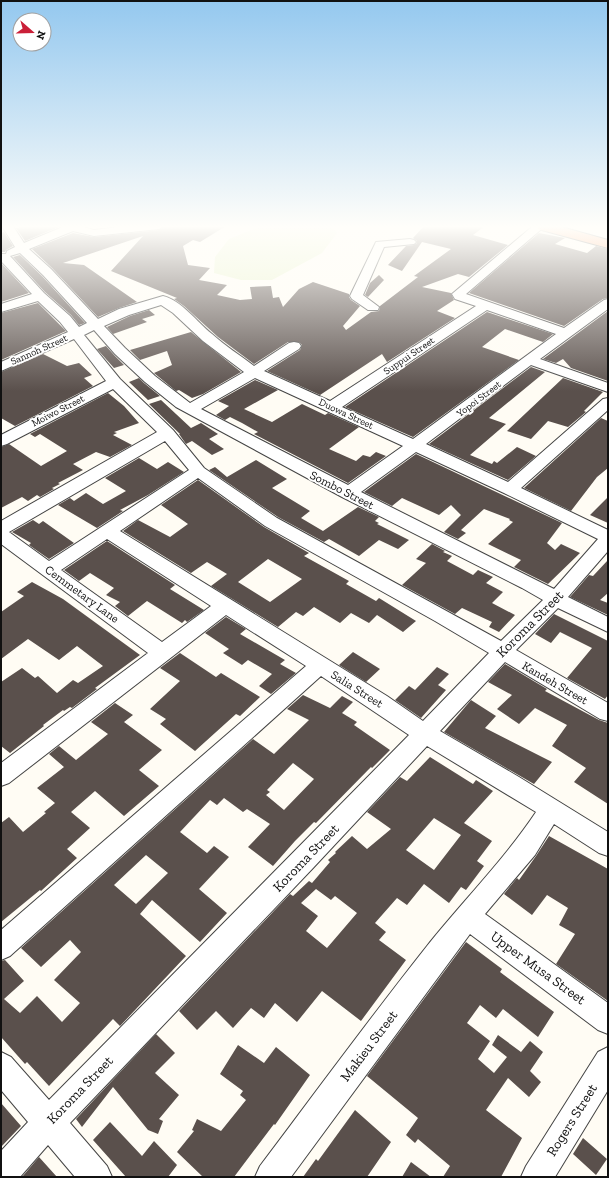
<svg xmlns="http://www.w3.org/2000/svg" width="609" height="1178" font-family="'Zilla Slab',serif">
<rect width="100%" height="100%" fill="#fffcf4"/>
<path fill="#eaf3cd" d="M261 226H331L337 233 322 253 272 280H241L214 273 215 257 229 239Z"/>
<path fill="#5a504c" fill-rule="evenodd" d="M25 226H61L25 241 16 228Z
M165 226H226L200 242 193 240 183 246 188 265 210 268 199 280 227 285 217 295 240 300 252 299 250 287 271 286 273 298 279 297 283 307 299 289 313 282 349 294V297L351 300 360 306 343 326 346 330 371 312 379 311 380 306 418 277 414 276 451 249 422 242 402 271 388 265 406 246 414 245 417 243V241L413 238 424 226H485L473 235 508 245 469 277 458 274 422 287 451 293 454 300 437 311 455 318 387 362 382 354 320 395 267 371 300 350 302 345 299 342H288L254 364 218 337 184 306 174 299 177 298 111 271 143 236 63 263 84 265 137 302 119 308 98 317 52 268 32 249 73 233 94 237 159 230Z
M4 232 13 246 6 250 5 252H1V233Z
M539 233 565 238 555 244 587 253 596 246 608 249V298L603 299 564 326 469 293Z
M20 255 42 276 85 323 79 325 71 315 45 292 13 257Z
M1 263 29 293 1 302Z
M379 275 384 280 368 297 365 295 370 283Z
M38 303 66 331 1 360V313Z
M149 310 155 315 142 319 147 322 113 334 107 327 130 316Z
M608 311V381L571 368 563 359 556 363 543 359Z
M487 312 553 334 543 342 505 329 482 347 519 360 413 437 345 407Z
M191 332 241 372 203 394 192 398 179 390 176 391 154 373 172 365 167 351 140 360 130 350Z
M106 346 114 355 124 365 114 368 97 349Z
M43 354 67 366 79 363 92 375 84 378 93 386 15 426 1 418V372Z
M531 367 545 372 489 418 506 424 470 455 492 464 494 461 497 463 517 447 536 456 508 480 429 444Z
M139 378 144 383 160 396 148 400 129 382Z
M563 378 603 392 584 411 586 412 568 427 548 421 531 439 507 431Z
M255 380 278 390 244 409 272 422 302 404 325 415 328 413 359 427 329 449 356 461 363 455 370 457 376 452 386 456 348 483 254 434 258 432 242 423 230 417 225 420 216 415 229 406 218 401Z
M108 393 124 406 139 423 114 432 117 433 113 435 132 445 110 457 96 452 73 464 83 470 58 483 60 484 52 488 54 489 40 497 37 495 28 501 22 497 1 508V447L9 444 41 466 67 451 40 434 35 437 30 434Z
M161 400 191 428 201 423 218 434 209 439 224 449 212 455 192 441 186 444 179 434H180L149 404Z
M601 418 608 421V468L597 477 571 511 524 488Z
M416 454 562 523 547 543 555 550 561 544 580 553 548 584 514 567 521 560 488 544 513 522 509 520 510 519 484 509 461 530 466 533 458 539 444 532 461 515 451 505 439 515 402 498 392 506 364 492Z
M139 458 157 469 168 462 184 472 148 495 120 510 123 511 97 528 58 505 70 498 74 501 86 493 103 504 126 491 105 478Z
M256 460 287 479 272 488 310 511 301 518 323 531 358 507 379 517 375 521 379 523 377 524 409 540 398 549 379 540 359 556 329 539 324 542 278 517 209 470 215 467 227 477Z
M198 480 264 527 309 553 304 556 349 581 346 584 376 601 379 598 416 621 403 632 377 615 369 623 351 613 340 623 314 607 303 616 296 612 278 627 211 586 227 574 207 562 191 573 123 531 138 520 170 537 188 524 161 505ZM268 559 302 579 270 602 238 582Z
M608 497V523L590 515Z
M33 520 39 524 43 521 74 543 49 559 29 545 31 543 12 532Z
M107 541 175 585 170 589 204 610 187 622 185 620 182 623 147 601 128 616 115 606 120 602 106 595 114 588 90 573 79 581 64 570Z
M432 544 445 551 443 552 452 556 447 561 473 575 478 570 493 577 486 583 503 592 492 603 515 615 499 632 489 627 492 622 462 608 455 614 402 585 426 563 416 559Z
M608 560V593L600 600 608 603V615L570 597 589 575 593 576Z
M32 582 63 599 140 655 95 688 97 689 72 708 70 707 64 711 63 710 43 725 44 726 10 753 1 746V682L22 668 35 678 38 676 57 693 73 680 78 683 103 666 77 646 59 660 28 639 1 659V612L24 596 17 592Z
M554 614 608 641V695L605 699 567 678 592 648 560 632 551 643 535 634Z
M226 617 246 629 240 634 285 660 280 664 296 673 271 694 259 686 272 674 248 660 242 665 223 653 229 649 205 633Z
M353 652 380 669 366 682 339 665Z
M180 653 216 677 221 673 260 697 240 716 236 714 195 751 160 724 166 719 150 709 180 681 160 668Z
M505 664 547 689 545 691 599 720 608 723V804L574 782 586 768 552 746 567 725 535 708 519 724 497 709 512 695 488 682Z
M437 667 449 674 438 685 446 690 421 718 395 700 409 686 415 690Z
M303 695 330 708 342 696 353 702 342 713 357 722 354 725 390 750 372 768 371 767 316 823 314 822 295 841 273 866 248 847 270 824 247 809 243 812 224 798 217 805 210 800 180 832 207 853 214 846 229 857 199 889 227 913 200 942 152 900 140 914 186 956 120 1026 113 1019 49 1086 27 1062 25 1064 1 1037V961L5 960 24 981 4 999 20 1013 37 996 62 1022 80 1003 54 980 81 952 70 940 41 967 21 948 253 739 274 754 309 720 287 709ZM293 763 314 779 284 810 266 795 270 792 267 790ZM146 855 168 873 136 904 114 885Z
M471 700 496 716 485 728 552 762 534 784 444 732Z
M115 703 133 715 124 722 162 750 139 770 159 786 124 816 95 791 71 812 90 828 67 849 77 858 41 891 40 890 1 922V823L9 817 23 832 46 813 44 812 55 803 37 788 64 767 49 754 59 746 76 760 108 734 91 722Z
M430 757 473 784 476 780 493 791 464 823 492 841 477 861 484 866 466 890 461 887 449 903 424 884 407 905 397 898 375 923 386 932 379 940 406 960 361 1021 322 991 297 1022 275 1003 264 1018 251 1008 233 1028 216 1011 197 1030 179 1011 290 894 293 896 309 881 312 883 330 862 328 860 336 853 335 852 352 836 367 849 391 829 367 812 400 777 407 781ZM434 818 461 835 434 870 406 850ZM316 889 331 900 335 896 357 913 327 948 306 931 318 916 301 903Z
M549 836 608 869V1001L556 964 575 934 559 925 568 908 547 895 532 915 504 894 517 878 519 880 536 856Z
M466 942 502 969 500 972 554 1012 538 1037 503 1009 496 1018 480 1005 467 1023 490 1041 478 1059 494 1073 507 1057 492 1045 498 1035 521 1052 530 1041 543 1052 530 1071 541 1082 529 1097 508 1078 486 1110 522 1138 501 1177H443L450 1166 418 1139 415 1143 406 1135 418 1118 367 1076Z
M156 1034 175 1053 155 1073 179 1095 159 1119 163 1121 158 1134 148 1130 113 1087 82 1127 76 1119Z
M238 1045 264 1063 276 1047 310 1075 275 1125 274 1124 234 1177H203L177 1152 194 1131 192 1130 197 1119 221 1131 246 1100 240 1095 243 1091 220 1074Z
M1 1103 21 1126 1 1147Z
M355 1110 391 1142 367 1177H303L316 1159 318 1161Z
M110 1122 142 1156 154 1141 177 1165 168 1177H126L93 1140Z
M583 1138 607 1159 596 1175 573 1154Z
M39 1157 57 1177H22Z
M411 1162 431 1177H402Z"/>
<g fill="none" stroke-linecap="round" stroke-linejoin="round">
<g stroke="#444" stroke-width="2">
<path id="minor" d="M2 226H13L24 243 65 226H80L94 230 126 226H164L159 229 94 236 73 231 29 249 51 269 98 319 119 309 163 296C182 301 197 322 212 334 225 346 240 355 254 366L289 343 294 342 299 343 301 346 299 349 264 371 330 401 476 306 455 299 452 294 533 226H545L466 294 564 328 604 300 608 299V309L540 359 608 383V392L531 365 426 444 508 482 603 399 608 398V410L521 488 608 530V551L568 597 608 617V632L558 608 516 650 608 703V721L600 719 505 662 440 731 519 777 608 832V856L599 853 554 824 535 855 485 914 608 1003V1034L598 1030 470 934 291 1177H255L260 1166C315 1093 370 1018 427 946 463 901 504 860 536 812L427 746 313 868 70 1123 107 1166 112 1177H75L48 1145 20 1177H1V1151L28 1122 1 1090V1052L11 1057 49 1100 409 735 321 676 10 956 1 960V930L306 666 226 615 9 783 1 786V763L148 653 1 544V521L157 432 113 389 7 444 1 446V435L106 381 74 339 1 371V362L68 332 60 322 38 301 1 312V304L32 294 1 261V254H6L7 251 15 247ZM20 253 43 275 87 323 79 327 70 316 44 293 10 256ZM161 305 173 313 203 341 244 372 190 403 155 376 125 348 104 326 129 315ZM487 310 556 334 413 439 342 407ZM94 330 115 354 145 382 176 407 342 497 522 588 543 600 501 641 277 518 204 468 173 430 120 379 84 335ZM255 378 403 446 348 485 201 409ZM165 441 189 470 49 561 9 532ZM416 452 504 493 598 539 554 589 361 492ZM198 478 265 526 435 621 489 653 423 721 387 696 120 531ZM107 539 211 606 162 642 61 570Z
M410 239 414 240 416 242 414 244 384 247 363 295 379 307 378 310H368L352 299 350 296 376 242Z
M608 1047V1090L555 1177H521L526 1166 598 1052Z"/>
</g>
<g stroke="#222" stroke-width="2">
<path id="highway" d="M537 226H558L608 240V248L538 229Z"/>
</g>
<use href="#minor" fill="#fff" fill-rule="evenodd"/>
<use href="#highway" fill="#fb9156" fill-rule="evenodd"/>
</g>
<linearGradient id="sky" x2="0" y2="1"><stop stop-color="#94c8ef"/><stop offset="0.58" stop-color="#fffefa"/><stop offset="1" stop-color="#fffefa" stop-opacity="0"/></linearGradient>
<rect width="609" height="391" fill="url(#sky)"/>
<g text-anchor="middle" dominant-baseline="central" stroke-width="4" stroke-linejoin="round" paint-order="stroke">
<g font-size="10" fill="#111" stroke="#fff">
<text transform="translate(39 350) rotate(-24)">Sannoh Street</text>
<text transform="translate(409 356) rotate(-34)">Suppui Street</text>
<text transform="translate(479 399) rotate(-37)">Yopoi Street</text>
<text transform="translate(58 411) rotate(-27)">Moiwo Street</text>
<text transform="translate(346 414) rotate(25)">Duowa Street</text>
</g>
<g font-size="12" fill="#111" stroke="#fff">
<text transform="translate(342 490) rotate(27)">Sombo Street</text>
<text transform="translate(82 594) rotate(36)">Cemmetary Lane</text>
<text transform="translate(555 683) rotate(30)">Kandeh Street</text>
<text transform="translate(357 689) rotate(32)">Salia Street</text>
</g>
<g font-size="14" fill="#111" stroke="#fff">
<text transform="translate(530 624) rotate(-45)">Koroma Street</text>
<text transform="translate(306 858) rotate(-46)">Koroma Street</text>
<text transform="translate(538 968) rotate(36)">Upper Musa Street</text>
<text transform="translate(369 1046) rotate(-53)">Makieu Street</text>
<text transform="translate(80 1090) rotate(-46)">Koroma Street</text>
<text transform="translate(572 1120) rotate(-58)">Rogers Street</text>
</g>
</g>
<rect width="609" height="1178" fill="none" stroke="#111111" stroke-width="4"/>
<g transform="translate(32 32) rotate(110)"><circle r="19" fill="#ffffff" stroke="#a0a0a0"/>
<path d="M0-3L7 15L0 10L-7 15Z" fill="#ca1f38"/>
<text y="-6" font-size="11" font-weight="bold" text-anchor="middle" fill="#111111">N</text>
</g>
</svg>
